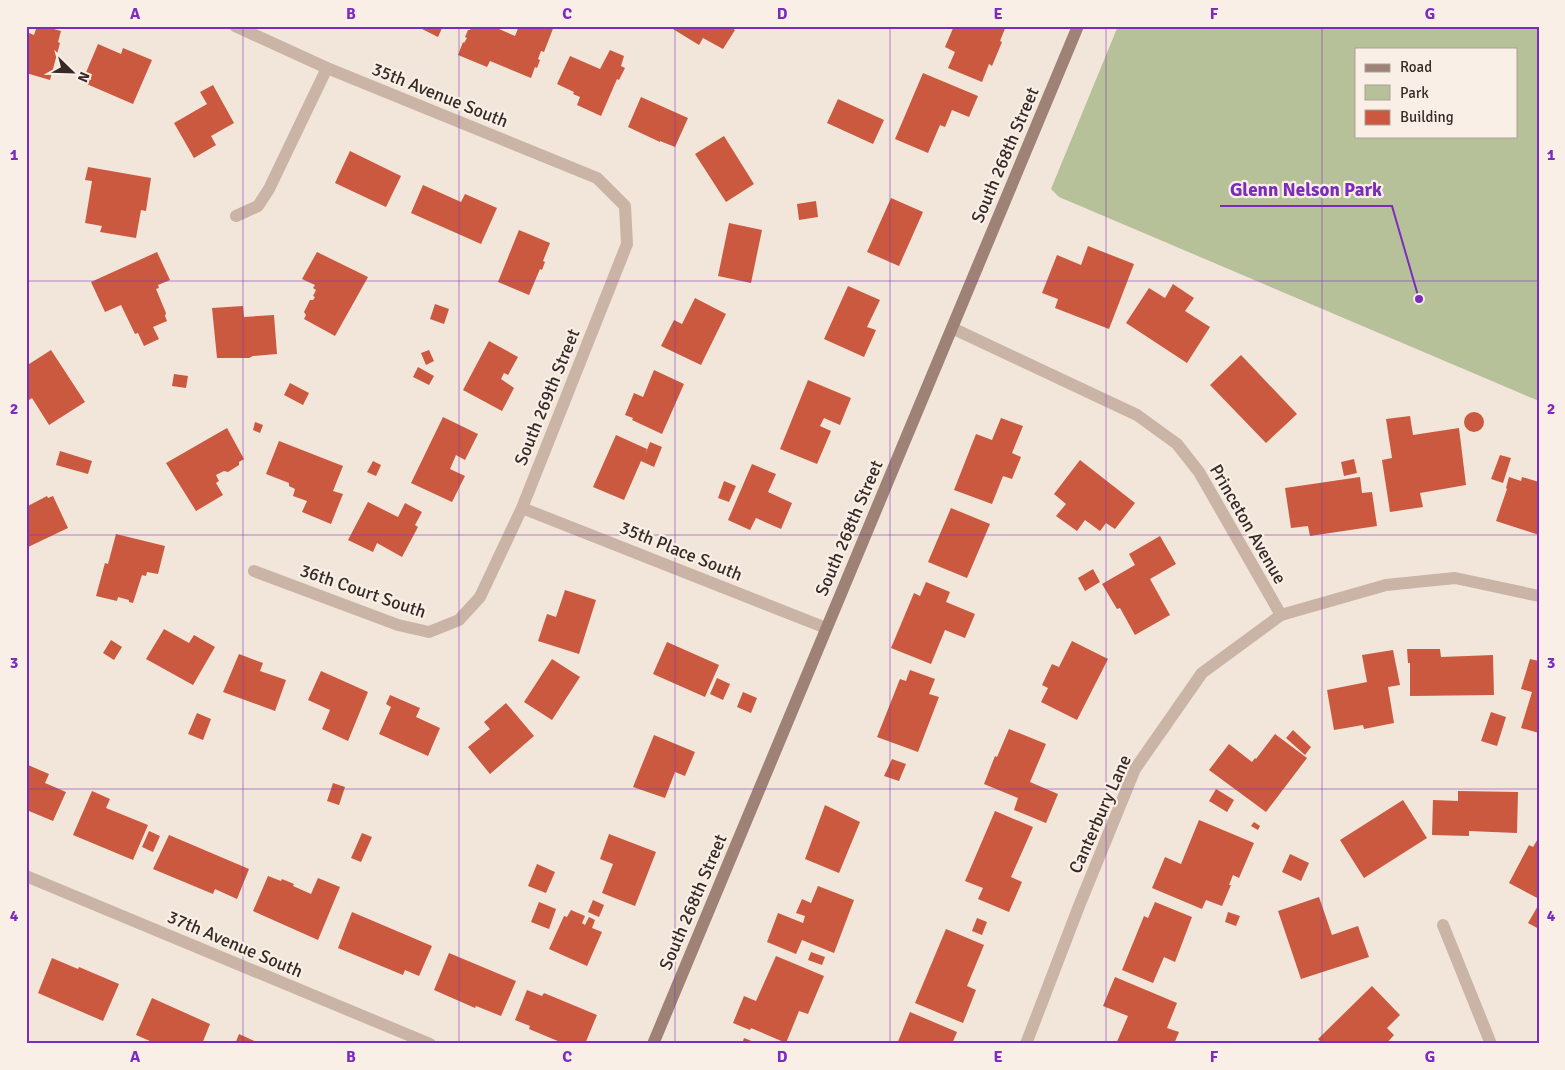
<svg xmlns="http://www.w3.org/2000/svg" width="1565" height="1070" font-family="Signika,sans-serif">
<rect width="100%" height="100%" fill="#f2e5d9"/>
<path fill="#b6c199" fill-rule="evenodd" d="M1118 26H1539V401L1059 197 1051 189ZM1356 49H1516V136H1356Z"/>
<path fill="#ca5940" d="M37 26H43L61 31 58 42 60 43 50 80 26 73V30L29 31V33L34 35Z
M416 26H443L438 37Z
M472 26H492L515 36 519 26H554L544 52 541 51 538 59 540 60 537 68 535 67 531 78 490 61 487 67 458 55 463 42 464 43 467 38 465 37 468 30H470Z
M675 26H733L732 28 735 30 723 49 703 38 699 45 673 29Z
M954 26H1006L1000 41 1002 42 992 66 989 64 982 82 948 68 955 52 945 47Z
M98 44 121 54 123 48 152 60 133 104 82 82Z
M610 50 624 56 621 66 625 68 619 80 617 79 601 116 577 105 580 97 573 94 574 92 557 84 570 56 600 69Z
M923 73 978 96 969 117 952 110 945 127 940 125 928 153 895 139Z
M213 85 234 123 211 136 216 145 194 158 174 123 207 104 200 92Z
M641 97 688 118 675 147 660 141V142L628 127Z
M838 99 884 120 873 144 827 123Z
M724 136 754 184 726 202 695 154Z
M350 151 401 176 386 207 335 183Z
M88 167 151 178 146 211 141 210 136 238 100 232 102 226 85 223 92 181 85 180Z
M423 185 461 202 465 194 497 208 481 244 411 213Z
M891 198 923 212 899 266 867 252Z
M816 201 818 217 799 220 797 204Z
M729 223 762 230 751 283 718 276Z
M519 230 550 243 543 261 545 262 542 270 540 269 529 295 498 282Z
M1088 246 1134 264 1109 329 1055 308 1058 299 1042 293 1057 255 1081 265Z
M157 252 170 280 158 285 159 288 156 289 166 313 165 316 167 321 153 327 159 339 144 346 138 333 135 334 121 305 105 312 91 282Z
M317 252 368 277 335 336 304 319 306 315 304 312 310 300H313L315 297 313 296 316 290 313 288 315 285 302 279Z
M1173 284 1194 298 1185 311 1210 327 1187 363 1126 323 1149 288 1165 298Z
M848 286 880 300 867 327 876 330 864 357 824 339Z
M695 298 726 314 701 365 661 346 674 320 682 324Z
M435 304 449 309 444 324 430 319Z
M243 306 244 317 274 315 277 354 253 356 249 358H217L212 308Z
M489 341 518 357 508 375 504 373 501 379 514 388 502 411 463 390Z
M51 350 85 402 49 425 32 398 26 402V366Z
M429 350 434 361 426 365 421 353Z
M1241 355 1297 414 1266 443 1210 385Z
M418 367 434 376 429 385 413 377Z
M654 370 684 384 662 434 632 420 633 418 625 415 634 393 643 397Z
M174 374 188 376 186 388 172 386Z
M808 380 851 398 840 425 824 418 820 426 831 431 817 464 780 449Z
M290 383 309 393 303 405 284 395Z
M1464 422a10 10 0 1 1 20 0a10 10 0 1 1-20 0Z
M1410 416 1413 435 1459 428 1466 485 1420 493 1423 507 1390 512 1382 460 1392 458 1386 419Z
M443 417 478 434 465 460 456 455 450 469 465 476 452 502 411 483Z
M1001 418 1023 426 1012 453 1021 457 1012 479 1003 476 992 504 954 490 976 434 992 440Z
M255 422 263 425 260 433 253 430Z
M227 428 244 459 239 462V465L228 472 224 471 216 475 219 481 216 483 223 495 196 511 166 463Z
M616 435 647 449 645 455 650 442 662 447 654 467 641 461 624 500 593 487Z
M279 441 343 466 333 491 343 494 331 524 302 512 307 501 293 496 295 489 289 486V483L266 474Z
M60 451 92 461 88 474 56 465Z
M1500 455 1511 458 1503 483 1491 479Z
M1354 459 1357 473 1344 476 1341 462Z
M1080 460 1135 503 1115 529 1106 523 1100 531 1085 520 1077 531 1056 516 1066 504 1054 494Z
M373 461 381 465 376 476 367 472Z
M752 464 776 474 768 492 792 503 781 529 756 518 750 530 728 520Z
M1360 477 1362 493 1372 492 1377 526 1310 536 1308 526 1291 528 1285 488Z
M1509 477 1521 481 1522 477 1539 482V535L1496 521 1507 489 1506 488Z
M724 481 736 486 729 502 718 498Z
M47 496 48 498 53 496 68 528 26 548V507Z
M368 502 398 517 405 503 422 512 415 525 418 527 402 557 377 543 373 552 348 540Z
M951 508 990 524 967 578 928 562Z
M116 534 165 546 158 574 147 572 146 576 142 575 133 603 129 602V600L118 597 117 601 96 596 105 563 108 564Z
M1160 536 1176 564 1150 579 1170 615 1135 635 1120 608 1117 609 1102 584 1135 565 1129 554Z
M1093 569 1100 582 1085 591 1078 578Z
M926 582 950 592 946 602 975 614 965 638 945 630 931 664 891 648 914 593 920 596Z
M565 590 596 600 579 654 538 641 547 614 556 617Z
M164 629 189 643 194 635 215 647 193 685 146 659Z
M111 640 122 647 114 660 103 653Z
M1072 641 1108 659 1077 720 1041 702 1048 688 1042 685 1052 664 1059 667Z
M667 642 719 665 705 697 653 674Z
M1407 649H1440L1441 657 1493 655 1494 695 1410 696V663H1408Z
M1393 650 1400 685 1388 687 1394 723 1364 729 1363 725 1334 730 1327 690 1367 682 1362 655Z
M239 654 263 663 260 671 286 680 275 711 223 692Z
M552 659 580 677 552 720 524 702Z
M1530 659 1539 661V733L1521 728 1532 692 1521 689Z
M910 670 935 679 929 694 939 697 918 752 877 737 900 679 906 681Z
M321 671 368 692 348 741 322 729 330 710 308 700Z
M717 678 730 684 723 700 710 694Z
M743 692 757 698 751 713 737 707Z
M390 695 420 708 416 717 440 728 428 756 379 734 391 707 386 704Z
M506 703 534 736 490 774 468 747 490 729 484 722Z
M1491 712 1506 717 1497 746 1481 741Z
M197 713 211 719 203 740 188 734Z
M1009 729 1046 744 1030 782 1058 794 1046 823 1014 810 1018 798 984 784 995 756 997 757Z
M1293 730 1311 747 1305 755 1286 738Z
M1275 734 1307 758 1266 812 1209 770 1229 744 1252 762 1255 758 1256 759Z
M654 735 695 752 685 776 675 772 665 798 633 787Z
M892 759 906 764 899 781 884 776Z
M28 765 49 774 45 783 66 792 53 821 29 811 28 816 26 815V770Z
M333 783 345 787 339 805 327 801Z
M1216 789 1234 800 1227 812 1209 801Z
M92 791 110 799 106 808 148 825 133 860 73 835Z
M1458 791 1518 792 1517 833 1469 831V836L1432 835 1433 800 1458 801Z
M1403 800 1427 838 1364 878 1340 840Z
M825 805 860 822 839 873 805 859Z
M995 811 1033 827 1011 877 1022 882 1009 912 978 899 983 888 965 881Z
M1199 820 1254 843 1239 878 1233 875 1229 885H1231L1222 906 1206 900 1202 909 1152 888 1165 857 1181 864Z
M1254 822 1260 826 1258 830 1251 826Z
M149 831 160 836 153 852 142 847Z
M362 833 372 837 361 862 351 858Z
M609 834 656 852 635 906 602 893 613 864 600 859Z
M169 835 249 869 237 899 215 889 213 894 153 869Z
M1539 837V899L1509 883 1529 845 1533 847Z
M1290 854 1309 863 1301 881 1282 872Z
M537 864 555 872 546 893 528 886Z
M268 876 281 881 282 879 294 884 293 886 311 894 318 878 340 887 318 940 253 911Z
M818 886 854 900 834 953 802 940 796 954 767 942 778 913 803 923 805 916 796 913 802 899 811 903Z
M1319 897 1332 935 1358 926 1369 957 1301 979 1278 911Z
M593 900 604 905 599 917 588 912Z
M539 902 556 909 549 929 531 922Z
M1155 902 1192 917 1175 962 1164 957 1153 983 1122 970 1144 916 1148 918Z
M1539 904V929L1528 923Z
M571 910 585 916 582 923 585 925 589 917 595 920 592 928 602 932 587 966 549 949 564 916 567 917Z
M352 912 432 946 419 976 405 970 403 975 338 948Z
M1228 912 1240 916 1236 926 1225 922Z
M977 918 987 922 982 935 972 931Z
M946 929 984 945 967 986 976 990 963 1023 915 1003Z
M811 952 825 957 822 965 808 960Z
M449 953 516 981 501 1016 476 1006 475 1008 434 990Z
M776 956 824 976 808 1014 799 1011 786 1043 751 1028 750 1030 733 1023 744 996 756 1001Z
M52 958 78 969 79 967 119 984 103 1021 38 993Z
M1115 977 1177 1003 1167 1028 1179 1032 1174 1044H1116L1128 1016 1103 1006Z
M1372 986 1400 1015 1387 1028 1394 1035 1386 1044H1323L1318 1039Z
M527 990 542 996 544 993 597 1015 585 1044H565L529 1029 530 1026 515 1020Z
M152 998 210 1024 202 1044H157L136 1035Z
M910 1012 957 1032 952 1044H897Z
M239 1034 261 1044H235Z
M744 1038 759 1044H742Z"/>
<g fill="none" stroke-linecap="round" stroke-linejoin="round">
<path stroke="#cab4a5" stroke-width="12" d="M235 26 327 68 597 178 625 206 627 244 522 508 480 597 459 620 429 632 398 625 254 571
M236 216 258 206 269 189 327 68
M952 328 1137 415 1177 444 1199 472 1281 615
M522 508 826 628
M26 876 430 1044
M1443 925 1491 1044
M1026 1044 1079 906 1135 769 1202 673 1281 615 1386 585 1455 578 1539 596"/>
<path stroke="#9e8276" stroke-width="12" d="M653 1044 1078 26"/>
</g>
<path fill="none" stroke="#7b2cbf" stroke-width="1" stroke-opacity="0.55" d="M243 26V1044M459 26V1044M675 26V1044M890 26V1044M1106 26V1044M1322 26V1044M26 281H1539M26 535H1539M26 789H1539"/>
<g text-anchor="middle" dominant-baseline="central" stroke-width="4.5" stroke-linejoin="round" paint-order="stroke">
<g font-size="18" fill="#362a27" stroke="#faefe6">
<text transform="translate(440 95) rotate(22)">35th Avenue South</text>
<text transform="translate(1005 155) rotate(-67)">South 268th Street</text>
<text transform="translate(547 397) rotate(-68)">South 269th Street</text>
<text transform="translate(1248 524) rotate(60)">Princeton Avenue</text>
<text transform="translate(849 528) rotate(-67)">South 268th Street</text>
<text transform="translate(681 551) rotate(22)">35th Place South</text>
<text transform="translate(363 591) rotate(19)">36th Court South</text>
<text transform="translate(1100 814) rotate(-66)">Canterbury Lane</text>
<text transform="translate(693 902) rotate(-67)">South 268th Street</text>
<text transform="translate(235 944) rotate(23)">37th Avenue South</text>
</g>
</g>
<path fill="none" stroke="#7b2cbf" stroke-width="2" d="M1419 299L1392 206H1220"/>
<circle fill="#7b2cbf" stroke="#faefe6" stroke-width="2" cx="1419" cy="299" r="5"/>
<g font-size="19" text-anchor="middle" font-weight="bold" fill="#7b2cbf" stroke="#faefe6" stroke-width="4.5" stroke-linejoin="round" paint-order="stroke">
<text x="1306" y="196">Glenn Nelson Park</text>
</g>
<rect width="1565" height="1070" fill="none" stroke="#faefe6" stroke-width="55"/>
<rect x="1355" y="48" width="162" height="90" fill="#faefe6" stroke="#aca09a"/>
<rect x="1365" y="64" width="25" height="8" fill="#9e8276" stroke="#aca09a"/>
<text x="1400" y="72" font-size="15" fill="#362a27">Road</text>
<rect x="1365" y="85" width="25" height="15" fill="#b6c199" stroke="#aca09a"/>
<text x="1400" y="98" font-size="15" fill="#362a27">Park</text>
<rect x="1365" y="110" width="25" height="15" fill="#ca5940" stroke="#aca09a"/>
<text x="1400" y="122" font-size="15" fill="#362a27">Building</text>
<g transform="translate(72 72) rotate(113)" stroke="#faefe6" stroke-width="4" paint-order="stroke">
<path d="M0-4L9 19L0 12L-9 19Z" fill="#362a27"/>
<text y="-8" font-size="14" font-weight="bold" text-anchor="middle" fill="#362a27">N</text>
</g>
<rect x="28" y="28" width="1510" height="1014" fill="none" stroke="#7b2cbf" stroke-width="2"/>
<g font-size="16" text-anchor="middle" font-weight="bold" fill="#7b2cbf">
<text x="135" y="19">A</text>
<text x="351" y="19">B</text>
<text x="567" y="19">C</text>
<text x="782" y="19">D</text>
<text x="998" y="19">E</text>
<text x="1214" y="19">F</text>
<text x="1430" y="19">G</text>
<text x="14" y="160">1</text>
<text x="1551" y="160">1</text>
<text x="14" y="414">2</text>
<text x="1551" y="414">2</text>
<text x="14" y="668">3</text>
<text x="1551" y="668">3</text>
<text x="14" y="921">4</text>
<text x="1551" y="921">4</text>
<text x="135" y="1062">A</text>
<text x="351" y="1062">B</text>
<text x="567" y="1062">C</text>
<text x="782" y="1062">D</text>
<text x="998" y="1062">E</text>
<text x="1214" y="1062">F</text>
<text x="1430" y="1062">G</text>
</g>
</svg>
